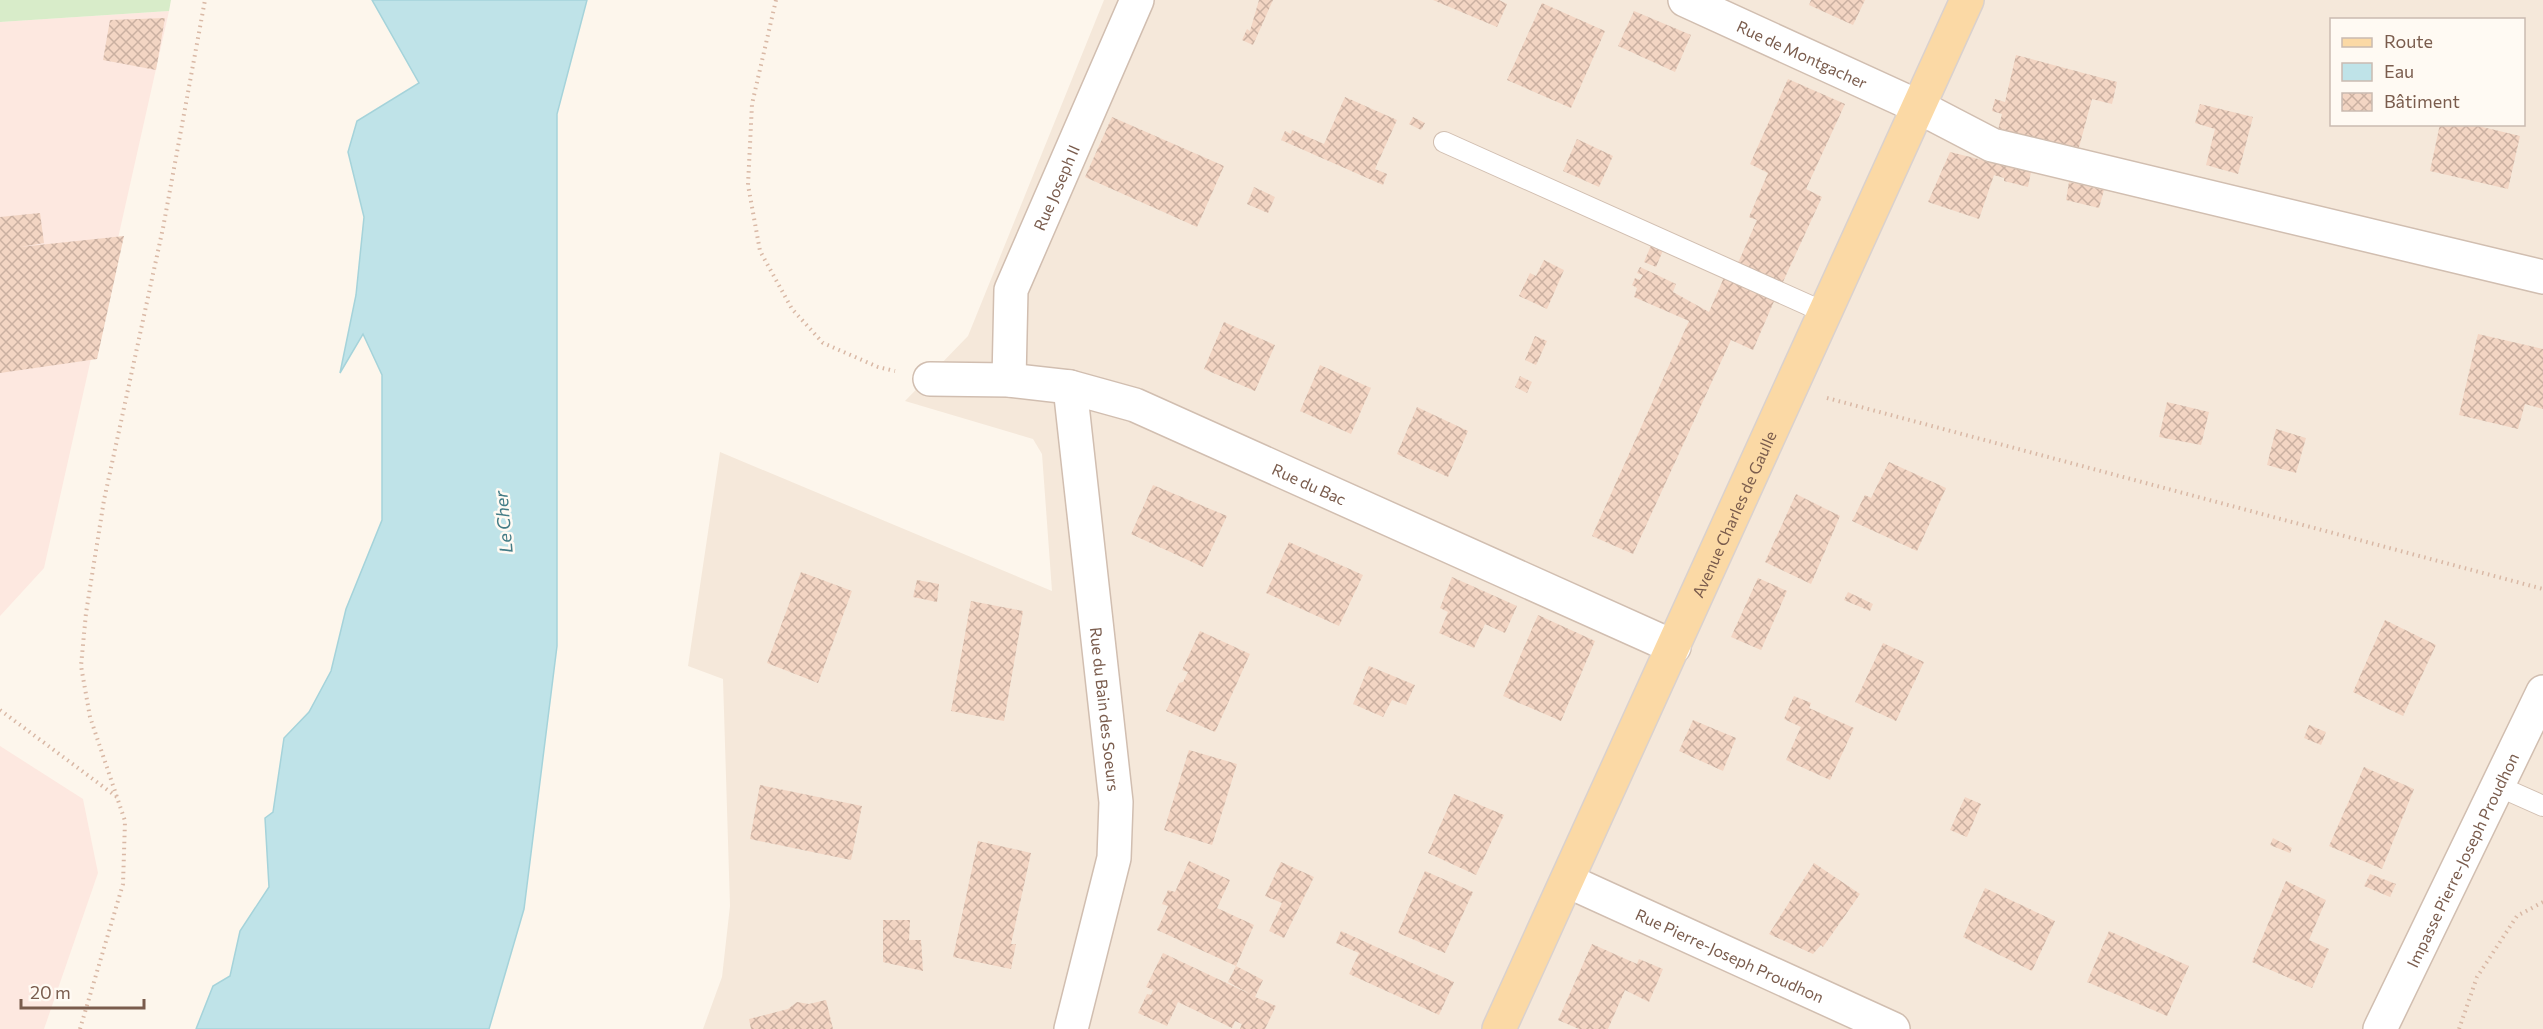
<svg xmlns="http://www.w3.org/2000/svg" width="2543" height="1029" font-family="Commissioner,sans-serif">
<defs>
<pattern id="building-cross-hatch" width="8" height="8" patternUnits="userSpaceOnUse" patternTransform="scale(1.5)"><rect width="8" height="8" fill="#f3d5c3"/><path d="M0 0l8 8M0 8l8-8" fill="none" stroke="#cab0a1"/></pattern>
</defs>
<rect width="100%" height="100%" fill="#fdf6ec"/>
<path fill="#f5e8da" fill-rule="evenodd" d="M1104 0H2543V1029H703L722 977 730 906 723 679 688 666 720 452 1052 591 1042 454 1033 439 905 401 968 336ZM2332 20H2524V124H2332Z"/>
<path fill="#fde8e0" d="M169 11 44 568 0 616V22Z
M0 746 83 799 98 873 44 1029H0Z"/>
<path fill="#d8ecc9" d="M0 0H171L169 11 0 22Z"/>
<path fill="#bfe3e8" stroke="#a5d3da" stroke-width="1.5" d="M372 0H587L557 114V646L524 909 489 1029H196L213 986 230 976 240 931 269 887 265 818 273 812 284 738 309 712 331 671 346 609 382 520V375L363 334 340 373 356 295 364 217 348 152 357 121 419 83Z"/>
<path fill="url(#building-cross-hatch)" d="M1259 0H1273L1253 45 1242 40 1247 29 1250 31Z
M1433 0H1499L1507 4 1497 27Z
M1811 0H1865L1853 25 1809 5Z
M1542 3 1605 31 1571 108 1507 80Z
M1634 11 1691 35 1675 72 1618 46Z
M165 18 156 70 103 60 110 20Z
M2016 55 2117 82 2112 104 2092 99 2078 151 1998 130 2002 114 1992 111 1995 99 2005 102Z
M1788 79 1845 104 1806 189 1822 197 1782 284 1738 263 1757 220 1749 217 1768 173 1750 164Z
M1345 97 1397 120 1375 169 1387 174 1383 185 1281 140 1285 131 1291 134 1292 130 1324 144Z
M2200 104 2253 117 2238 174 2206 165 2215 129 2195 123Z
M1112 117 1224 166 1197 227 1085 177Z
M1413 117 1425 123 1421 130 1409 124Z
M2440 124H2470L2520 136 2508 189 2430 171Z
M1577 139 1613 156 1599 187 1563 171Z
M1950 152 2031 172 2028 187 2004 181V178L1994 175 1979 219 1928 202Z
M2069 182 2104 190 2099 208 2066 200Z
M1254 187 1275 197 1268 213 1247 204Z
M40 213 44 243 20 247 124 236 97 359 0 373V217Z
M1652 243 1664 248 1656 267 1644 262Z
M1544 260 1564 270 1547 309 1519 296 1530 273 1536 276Z
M1640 267 1676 284 1673 292 1709 312 1725 275 1775 299 1753 350 1731 340 1633 554 1592 536 1689 321 1634 297 1637 288 1632 285 1635 278 1640 280 1643 275 1637 273Z
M1224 322 1275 345 1255 391 1204 369Z
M2478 334 2543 349V409L2525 404 2518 429 2459 415Z
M1535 336 1547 341 1536 365 1525 360Z
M1320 365 1371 388 1351 434 1300 411Z
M1520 376 1532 382 1527 393 1515 387Z
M2167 402 2209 412 2201 445 2159 437Z
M1417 407 1468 431 1448 477 1397 454Z
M2276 429 2306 438 2296 473 2267 465Z
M1889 462 1946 488 1917 551 1852 521 1865 495 1871 498Z
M1153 485 1227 516 1203 567 1131 534Z
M1796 494 1840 516 1811 584 1765 562Z
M1289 542 1363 575 1339 626 1266 593Z
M801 572 852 591 818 683 767 663Z
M1452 577 1517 606 1505 633 1485 624 1474 648 1439 633 1448 612 1440 608Z
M1758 578 1787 591 1761 650 1731 637Z
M917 580 939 584 937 602 913 597Z
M1848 592 1873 604 1870 611 1844 600Z
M971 601 1023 611 1004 721 951 711Z
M1538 615 1595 641 1561 721 1503 696Z
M2385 620 2436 645 2403 716 2353 692Z
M1200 631 1250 654 1215 732 1166 711 1179 683 1183 682 1188 672 1182 670Z
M1883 643 1924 662 1896 721 1855 702Z
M1369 666 1415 685 1406 705 1392 700 1383 717 1353 704Z
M1794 696 1811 703 1809 708 1854 728 1830 780 1786 760 1801 727 1784 719Z
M1693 720 1736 738 1723 771 1679 751Z
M2309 725 2326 732 2321 745 2304 738Z
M1189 750 1237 764 1212 845 1164 830Z
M2364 767 2414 789 2382 869 2329 846Z
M760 785 862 806 851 860 750 839Z
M1454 794 1504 815 1476 875 1428 853Z
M1965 797 1981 804 1967 837 1950 830Z
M2273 838 2292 848 2290 853 2270 845Z
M978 841 1031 853 1011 944H1016L1011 969 953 957Z
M1189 861 1230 880 1217 908 1254 925 1236 966 1157 930 1168 906 1162 904 1168 890 1175 892Z
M1281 862 1314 877 1284 938 1269 931 1282 903 1265 896Z
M1814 863 1860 894 1823 947 1821 945 1813 954 1769 934Z
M1425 871 1473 892 1445 953 1398 933Z
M2370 874 2396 884 2390 897 2364 886Z
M2286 881 2326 900 2309 940 2329 949 2312 988 2252 962Z
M1985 888 2055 921 2032 971 1963 937Z
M883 920H910L909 940H921L923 971 883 962Z
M1341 931 1454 982 1439 1015 1349 974 1359 953 1336 943Z
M2109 931 2189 966 2167 1016 2087 982Z
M1592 944 1637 964 1639 959 1663 969 1649 1002 1625 990 1608 1029H1579L1558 1020Z
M1163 953 1252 995 1228 982 1236 966 1263 980 1255 997 1276 1006 1265 1029H1240L1242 1024 1235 1021 1232 1028 1178 1002 1167 1026 1138 1013 1147 994 1151 995 1153 990 1146 987Z
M826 1000 833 1029H751L749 1019 788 1009 797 1002 809 1004Z"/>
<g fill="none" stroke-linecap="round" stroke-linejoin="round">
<g stroke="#d1beb0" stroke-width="22">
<path id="lane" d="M1444 142 1826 313
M2498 786 2543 806"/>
</g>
<g stroke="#d1beb0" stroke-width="36">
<g id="street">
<path id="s1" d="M1685 0 1919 107 1992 145 2543 277"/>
<path id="s2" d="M930 379 1009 380 1070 387 1135 405 1674 647"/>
<path id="s3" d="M1009 380 1011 290 1137 0"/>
<path id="s4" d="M1070 387 1116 802 1114 858 1071 1029"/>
<path id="s5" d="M1568 881 1893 1029"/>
<path id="s6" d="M2380 1029 2543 692"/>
</g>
</g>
<g stroke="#dad1cd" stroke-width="36">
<g id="primary">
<path id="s7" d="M1499 1029 1967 0"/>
</g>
</g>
<path stroke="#d9b8a5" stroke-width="4" stroke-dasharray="1.5 4.5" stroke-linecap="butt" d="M776 0 752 104 748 185 760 251 792 309 823 343 878 367 895 371
M1827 398 2543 589
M0 710 117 797
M80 1029 123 884 125 821 90 717 81 666 86 613 104 500 163 228 205 0
M2459 1029 2477 977 2517 916 2543 902"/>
<use href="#lane" stroke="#fff" stroke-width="20"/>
<use href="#street" stroke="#fff" stroke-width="33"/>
<use href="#primary" stroke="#fbd9a5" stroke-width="33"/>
</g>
<g text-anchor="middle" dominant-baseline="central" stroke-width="5" stroke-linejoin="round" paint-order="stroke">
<g font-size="16" fill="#7a5c4d" stroke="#fffaf3">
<text stroke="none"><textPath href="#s1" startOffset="129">Rue de Montgacher</textPath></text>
<text stroke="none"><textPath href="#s3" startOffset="202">Rue Joseph II</textPath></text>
<text stroke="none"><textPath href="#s2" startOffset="399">Rue du Bac</textPath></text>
<text stroke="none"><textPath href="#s7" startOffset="566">Avenue Charles de Gaulle</textPath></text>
<text stroke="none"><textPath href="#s4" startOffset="324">Rue du Bain des Soeurs</textPath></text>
<text stroke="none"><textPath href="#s6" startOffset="188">Impasse Pierre-Joseph Proudhon</textPath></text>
<text stroke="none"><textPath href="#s5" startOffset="178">Rue Pierre-Joseph Proudhon</textPath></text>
</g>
<g font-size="18" font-style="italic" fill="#437c86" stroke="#fffaf3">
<text transform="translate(503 522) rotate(-95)">Le Cher</text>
</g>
</g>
<rect x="2330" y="18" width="195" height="108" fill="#fffaf3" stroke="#cabbb1" stroke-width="1.5"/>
<rect x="2342" y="38" width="30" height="9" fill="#fbd9a5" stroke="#cabbb1" stroke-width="1.5"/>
<text x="2384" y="48" font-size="18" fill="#7a5c4d">Route</text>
<rect x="2342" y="63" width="30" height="18" fill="#bfe3e8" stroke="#cabbb1" stroke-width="1.5"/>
<text x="2384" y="78" font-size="18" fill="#7a5c4d">Eau</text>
<rect x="2342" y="93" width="30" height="18" fill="url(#building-cross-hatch)" stroke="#cabbb1" stroke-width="1.5"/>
<text x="2384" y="108" font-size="18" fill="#7a5c4d">Bâtiment</text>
<path d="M21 999v9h123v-9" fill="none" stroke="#7a5c4d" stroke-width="3"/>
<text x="30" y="999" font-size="18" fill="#7a5c4d" stroke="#fffaf3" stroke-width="4.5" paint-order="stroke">20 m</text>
</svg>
